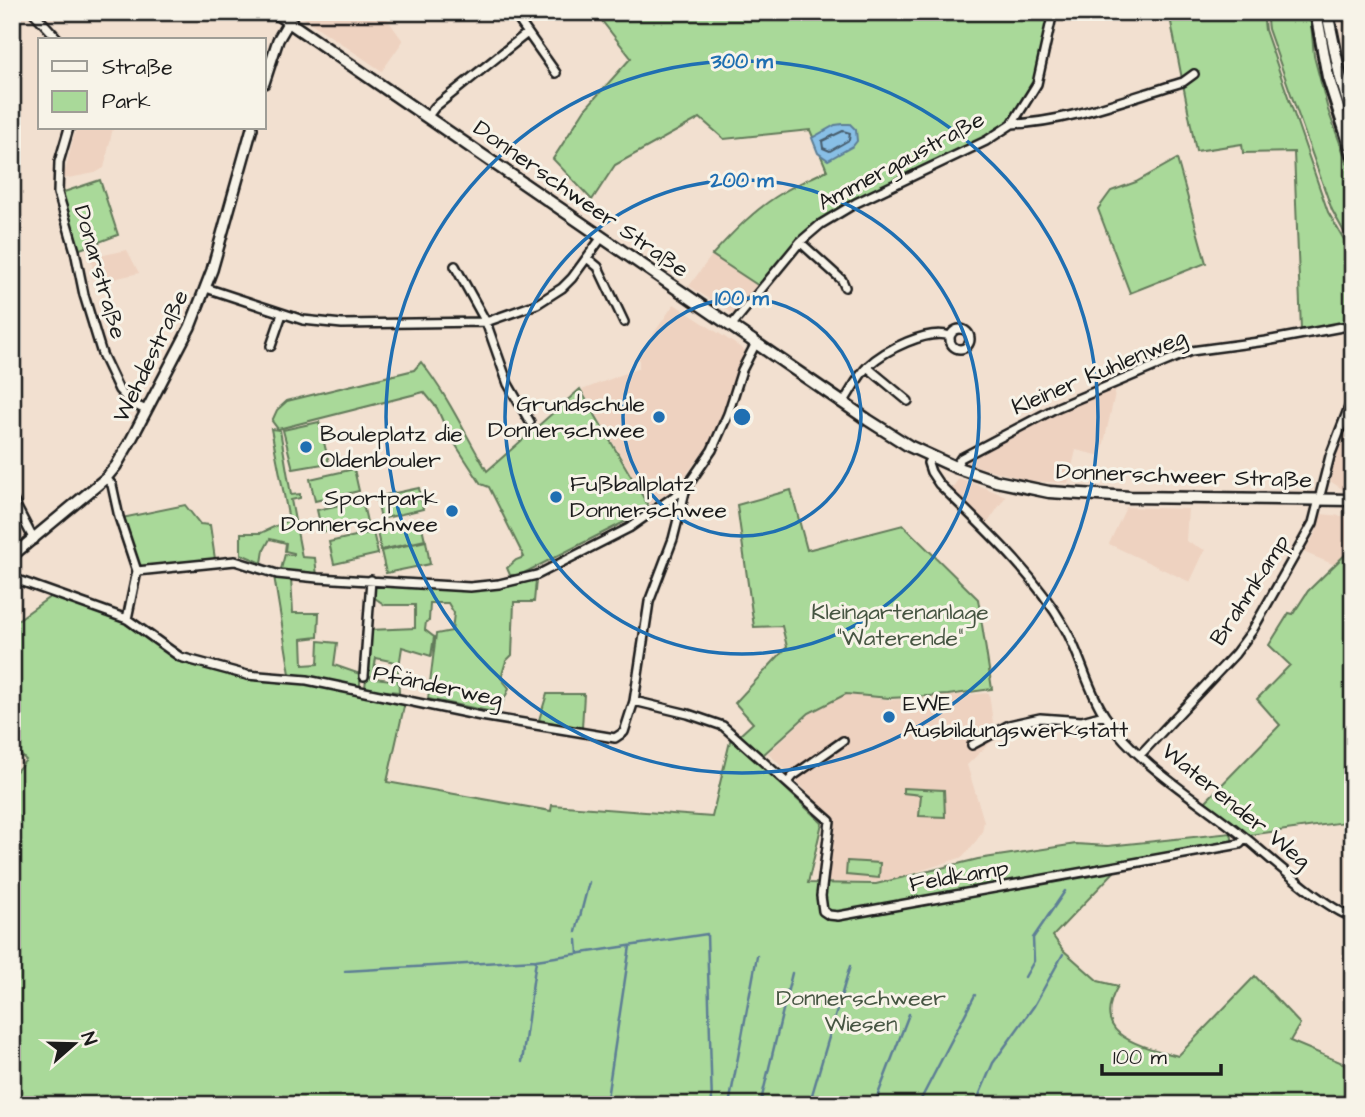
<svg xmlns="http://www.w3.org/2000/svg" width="1365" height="1117" font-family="'Architects Daughter',sans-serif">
<rect width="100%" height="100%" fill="#f2e0d0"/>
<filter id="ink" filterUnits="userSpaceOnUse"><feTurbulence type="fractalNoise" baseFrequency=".0143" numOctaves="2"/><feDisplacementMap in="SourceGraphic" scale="14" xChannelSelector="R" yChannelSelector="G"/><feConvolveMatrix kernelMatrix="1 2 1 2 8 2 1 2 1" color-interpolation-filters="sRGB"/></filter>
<g filter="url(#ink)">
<path fill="#eed2c0" d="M305 12H382L403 41 382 71 302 17Z
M76 128H113L104 168 95 173 63 179Z
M127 250 139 273 97 283 90 258Z
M712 255 759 286 736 316 689 286Z
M674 304 749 353 709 444 680 483 650 505 582 390 639 368V355Z
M1116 389 1101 456 1076 450 1068 483 1030 481 965 463 1002 441 1093 396Z
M1353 416V490L1342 489 1330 481 1334 462Z
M959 478 1006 496 985 527 951 490Z
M1126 507 1188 509 1186 541 1205 550 1190 582 1109 544Z
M1321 514 1353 517V547L1335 565 1303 552 1316 533Z
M989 693 995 738 967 765 984 821 982 833 976 841 963 857 895 879 875 882H826L834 823 811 796 768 753 810 714 846 694 890 700Z"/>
<path fill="#a9d999" stroke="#627a5a" stroke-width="2" d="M595 12H1050L1035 83 1010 122 985 140 843 206 795 242 759 286 712 255C733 232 755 209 782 193 796 184 812 178 827 170L810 130 724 139 700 118 615 165 592 200 553 159 585 109 631 58Z
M1169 12H1263L1265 30 1328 212 1353 255V322L1301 330 1294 152 1243 153 1242 144 1196 151Z
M1266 12H1310L1314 56 1328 110 1353 179V248L1332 210 1268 29Z
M1177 159 1206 263 1130 293 1098 209 1111 191 1136 182Z
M100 180 118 235 75 251 58 194Z
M421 362C448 396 465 434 487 471L580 389 649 507 648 510 520 575H510L507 568 516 560 524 557 489 487 481 484 448 433 437 408 424 392 278 429 272 421 277 410 287 401 414 370Z
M319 422 329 463 293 469 283 430Z
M271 429 280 430 291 495 300 494V498L291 500 302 557 315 558 317 576 280 573 285 554 294 555V553L285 551 286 543 270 539 264 550 262 563 241 554V533H261L289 520Z
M354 469 359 491 315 501 310 479Z
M419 488 423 509 381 519 376 497Z
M791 490 807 550 903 525 978 599 992 689 948 695 889 698 846 694 809 713 763 755 740 735 753 723 735 703 787 647 782 626 754 627 737 505Z
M362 500 367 522 322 532 317 510Z
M185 505 200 524 210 525 215 559 138 568 122 518Z
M420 518 425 540 381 550 376 528Z
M373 532 378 554 334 564 329 542Z
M426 541 430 564 386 573 381 551Z
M1353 547V821L1249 835 1205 802 1280 725 1257 699 1290 665 1269 645 1289 613 1293 614 1308 591Z
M274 576 291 578 293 613H319L318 637 302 639 303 665 318 664 319 641 337 643 334 665 360 674V687L290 674Z
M536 580 534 602H514L512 655 506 661 501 678 509 688C506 697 501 703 499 713L428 699 436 634 452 631 454 613 448 603H430L429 621 426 622 425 630 434 637 431 656 402 647 398 673 399 692 365 689 366 677 391 680 395 662 376 658 373 676H367L370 630 415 628V605H385L372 596 373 583 481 589Z
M54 594 130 625 180 661 250 679 308 682 405 702 387 782 551 811 552 805 712 817 731 737 822 823 808 883 876 884 978 859 1076 844 1108 846 1231 833 1233 843 1113 865 1114 872 1053 936 1063 950 1098 981 1118 986C1088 1037 1141 1046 1178 1056L1255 976 1300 1024 1290 1041 1345 1064 1353 1070V1105H12V865L17 858 19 846 12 838V776L26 760 12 746V624Z
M547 694H584L582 728 539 720Z
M903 788 944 790 945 817 919 816 921 795 903 793Z
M847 861 880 863 879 878 846 875Z"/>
<path fill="#88bfe6" stroke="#5d7e95" stroke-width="2" d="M843 124H850L856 130 857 141 853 146 828 160 818 153 812 138 835 125Z"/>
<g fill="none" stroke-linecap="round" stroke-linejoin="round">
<path stroke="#475d6d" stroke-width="2" d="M843 131 850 133 849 140 830 151 823 148 822 141Z"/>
<path stroke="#5d7e95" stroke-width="2.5" d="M576 932 589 882
M577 940 578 954
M345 971 536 960 707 934 712 1105
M1025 977 1034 961 1033 938 1065 891
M522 1062 536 960
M606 1105 630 946
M729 1105 757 956
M760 1105 792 973
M809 1105 850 966
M874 1105 909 1014
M918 1105 975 995
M975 1105 993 1063 1034 1006 1063 954"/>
<g stroke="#1c1c1c" stroke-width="12">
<path id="minor" d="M33 12 59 40
M513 12 556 73
M288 23 295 12
M428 116 435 107 526 34
M1012 124C1069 122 1128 98 1183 82L1194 74
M69 128 59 162 58 193 75 251 84 295 102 354 119 390 131 403 146 410
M800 242 842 280 845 287
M587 258 598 267 624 322
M455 266 486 322 508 384 530 422
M206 288 303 320 342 324 486 322 537 304 562 288 572 278 602 237
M731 326 800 242 821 224 856 203 986 141 1012 124 1037 84 1053 12
M950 339a10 10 0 1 1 20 0a10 10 0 1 1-20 0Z
M271 346 282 314
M867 367 908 401
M843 403C851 391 858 376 868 366 885 350 928 328 950 336
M931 457 928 463 931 472 939 484C985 529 1033 572 1065 628 1081 656 1087 689 1105 716 1142 770 1205 803 1254 845 1275 863 1328 910 1353 917
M955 467 961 458 1058 407 1191 351 1266 341 1353 325
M106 478 112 485 119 517 137 571 127 619
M12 498 34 540
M137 571 235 561 277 574 318 578 470 587 499 584 537 575 629 528 686 488 712 450 728 414 742 370 756 343
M12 578 127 619 180 657 247 675 307 680 481 716 615 738 624 732 634 701 649 602 673 539 686 488
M364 676 371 580
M634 701 688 714 723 726 830 821 821 896 823 911 829 915 838 916 1240 844 1245 838
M972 745 1009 725 1040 718 1082 721 1104 715
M1140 755 1235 654 1252 631 1313 523 1330 456 1353 397
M788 782 793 776 843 741"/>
</g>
<g stroke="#1c1c1c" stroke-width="14">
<path id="tertiary" d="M264 83 278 40 288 23
M12 556 106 478 116 466 131 440 190 327 212 270 252 128"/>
</g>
<g stroke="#1c1c1c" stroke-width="15">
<path id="secondary" d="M274 12 868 420 909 446 955 467 996 481 1049 492 1130 497 1353 500"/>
</g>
<g stroke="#1c1c1c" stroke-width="16">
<path id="trunk" d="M1316 12 1328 77 1353 155
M1327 12 1340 75 1353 119"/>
</g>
<use href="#minor" stroke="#f7f3e8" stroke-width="7"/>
<use href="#tertiary" stroke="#f7f3e8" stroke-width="9"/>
<use href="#secondary" stroke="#f7f3e8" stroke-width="10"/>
<use href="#trunk" stroke="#f7f3e8" stroke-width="10"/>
</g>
</g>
<g fill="none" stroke="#1f6fb2" stroke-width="3.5">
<circle cx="742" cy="417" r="119"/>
<circle cx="742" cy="417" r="237"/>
<circle cx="742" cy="417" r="356"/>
</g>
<g fill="#1f6fb2" stroke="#f7f3e8" stroke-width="2.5">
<circle cx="659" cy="417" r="7"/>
<circle cx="306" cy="447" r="7"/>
<circle cx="556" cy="497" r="7"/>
<circle cx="452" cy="511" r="7"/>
<circle cx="889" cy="717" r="7"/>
</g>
<g text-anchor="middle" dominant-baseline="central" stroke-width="6" stroke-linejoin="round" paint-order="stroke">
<g font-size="23" fill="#1c1c1c" stroke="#f7f3e8">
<text transform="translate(901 161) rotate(-28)">Ammergaustraße</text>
<text transform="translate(581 199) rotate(35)">Donnerschweer Straße</text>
<text transform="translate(100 272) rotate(74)">Donarstraße</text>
<text transform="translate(151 356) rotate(-64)">Wehdestraße</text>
<text transform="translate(1099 372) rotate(-23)">Kleiner Kuhlenweg</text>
<text transform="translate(1184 476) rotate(2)">Donnerschweer Straße</text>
<text transform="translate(1250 590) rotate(-57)">Brahmkamp</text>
<text transform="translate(438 686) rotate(12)">Pfänderweg</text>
<text transform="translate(1236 806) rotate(39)">Waterender Weg</text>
<text transform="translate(959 876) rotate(-10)">Feldkamp</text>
</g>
<g font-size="23" fill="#1c1c1c" stroke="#f7f3e8" text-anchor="start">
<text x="645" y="404" text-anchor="end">Grundschule<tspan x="645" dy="26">Donnerschwee</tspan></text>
<text x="320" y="434">Bouleplatz die<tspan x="320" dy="26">Oldenbouler</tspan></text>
<text x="570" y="484">Fußballplatz<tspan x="570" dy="26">Donnerschwee</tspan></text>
<text x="438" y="498" text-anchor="end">Sportpark<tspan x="438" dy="26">Donnerschwee</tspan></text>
<text x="903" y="704">EWE<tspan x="903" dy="26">Ausbildungswerkstatt</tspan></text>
</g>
<g font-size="23" fill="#465542" stroke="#f7f3e8">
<text x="900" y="612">Kleingartenanlage<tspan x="900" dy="26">"Waterende"</tspan></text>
<text x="861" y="998">Donnerschweer<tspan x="861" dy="26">Wiesen</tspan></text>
</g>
</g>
<circle cx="742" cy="417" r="10" fill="#1f6fb2" stroke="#f7f3e8" stroke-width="3.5"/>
<g font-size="21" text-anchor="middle" font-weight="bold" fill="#1f6fb2" stroke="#f7f3e8" stroke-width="6" stroke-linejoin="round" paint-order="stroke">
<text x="742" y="68">300 m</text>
<text x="742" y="187">200 m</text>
<text x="742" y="305">100 m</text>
</g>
<rect width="1365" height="1117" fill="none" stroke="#f7f3e8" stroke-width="42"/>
<rect x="21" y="21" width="1323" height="1075" fill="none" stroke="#1c1c1c" stroke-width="2.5" filter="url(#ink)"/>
<rect x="38" y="38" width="228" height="91" fill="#f7f3e8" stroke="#9f9d96" stroke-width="2"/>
<rect x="52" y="61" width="35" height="10" fill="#f7f3e8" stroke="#9f9d96" stroke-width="2"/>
<text x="102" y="74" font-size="21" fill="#1c1c1c">Straße</text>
<rect x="52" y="91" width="35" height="21" fill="#a9d999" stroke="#9f9d96" stroke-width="2"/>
<text x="102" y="108" font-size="21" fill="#1c1c1c">Park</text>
<g transform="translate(74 1044) rotate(70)" stroke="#f7f3e8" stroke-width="5" paint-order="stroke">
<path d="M0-5L12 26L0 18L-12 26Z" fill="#1c1c1c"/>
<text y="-10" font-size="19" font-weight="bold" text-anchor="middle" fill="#1c1c1c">N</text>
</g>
<path d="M1102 1064v10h119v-10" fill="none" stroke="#1c1c1c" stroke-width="3.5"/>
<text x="1113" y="1064" font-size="21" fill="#1c1c1c" stroke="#f7f3e8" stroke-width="5" paint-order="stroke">100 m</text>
</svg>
